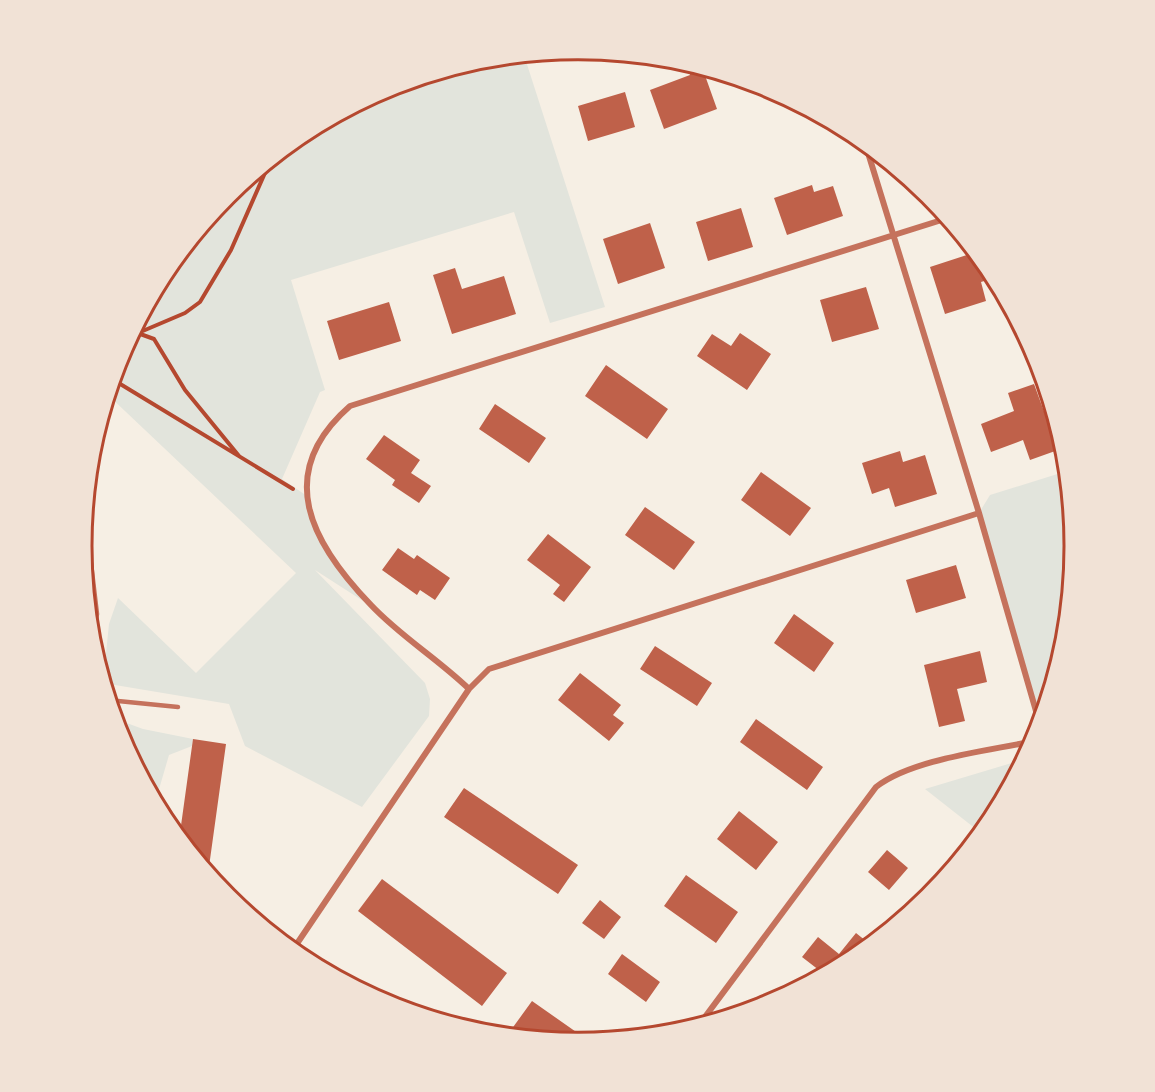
<svg xmlns="http://www.w3.org/2000/svg" width="1155" height="1092" font-family="Manrope,sans-serif">
<rect width="100%" height="100%" fill="#f6efe4"/>
<path fill="#e2e4dc" d="M524 55 605 307 550 323 514 212 291 280 325 390 320 392 282 479 307 496 317 537 371 606 315 570 425 683 430 699 429 716 362 807 245 746 229 704 103 683 109 624 118 598 196 673 296 573 107 394C163 210 334 73 524 55Z
M1067 471 1074 546 1064 643 1040 725 979 513 990 495Z
M113 718 143 729 193 739 192 746 169 755 155 803 119 736Z
M1015 762H1022L990 822 981 833 925 789Z"/>
<path fill="#bf614a" d="M686 62 702 67 717 109 664 129 650 90 690 75Z
M625 92 635 127 588 141 578 106Z
M812 185 814 192 833 186 843 216 787 235 774 198Z
M741 208 753 247 708 261 696 222Z
M650 223 665 268 618 284 603 239Z
M976 252 994 278 981 282 986 301 945 314 930 267Z
M455 268 462 289 504 276 516 314 452 334 433 275Z
M866 287 879 329 832 342 820 300Z
M389 302 401 341 339 360 327 321Z
M740 333 771 354 747 390 697 356 712 334 731 346Z
M606 365 668 409 647 439 585 396Z
M1034 384 1058 450 1030 460 1023 440 991 452 981 424 1014 411 1008 393Z
M495 404 546 438 529 463 479 429Z
M384 435 420 460 411 473 431 486 419 503 392 485 395 480 366 459Z
M900 451 903 462 925 455 937 494 895 507 889 488 872 494 862 463Z
M761 472 811 508 790 536 741 500Z
M645 507 695 542 674 570 625 535Z
M548 534 591 567 564 602 553 594 560 585 527 560Z
M398 548 414 559 417 555 450 578 435 600 420 590 417 595 382 570Z
M956 565 966 598 916 613 906 580Z
M794 614 834 643 814 672 774 643Z
M655 646 712 683 697 706 640 669Z
M980 651 987 682 957 689 965 721 939 727 924 665Z
M580 673 621 705 613 715 624 723 609 741 558 700Z
M756 719 823 767 807 790 740 742Z
M193 739 226 744 208 874 179 840Z
M464 788 578 865 558 894 444 817Z
M739 811 778 842 756 870 717 839Z
M887 850 908 868 889 890 868 872Z
M686 875 738 912 716 943 664 906Z
M382 879 507 973 482 1006 358 911Z
M600 900 621 917 604 939 582 923Z
M856 933 871 945 853 959 824 974 802 957 818 937 839 954Z
M622 954 660 982 646 1002 608 974Z
M778 990 785 995 767 1005Z
M532 1001 589 1041 521 1037 511 1030Z"/>
<g fill="none" stroke-linecap="round" stroke-linejoin="round">
<path stroke="#b5482f" stroke-width="4" d="M132 331 154 339 185 390 239 456
M138 333 185 313 200 302 231 250 272 157
M112 379 293 489"/>
<path stroke="#c5725c" stroke-width="4.5" d="M91 563 97 614 91 646
M108 700 178 707"/>
<path stroke="#c5725c" stroke-width="6" d="M865 143 979 513 1040 725
M469 689C438 659 400 636 371 605 311 543 273 473 350 406L948 218
M292 951 469 689 489 669 979 513
M699 1025 876 787C912 759 988 751 1034 741"/>
</g>
<path d="M0 0H1155V1092H0ZM92 546a486 486 0 1 1 972 0a486 486 0 1 1-972 0Z" fill="#f1e2d6" fill-rule="evenodd"/>
<path fill="none" stroke="#b5482f" stroke-width="3" d="M92 546a486 486 0 1 1 972 0a486 486 0 1 1-972 0Z"/>
</svg>
